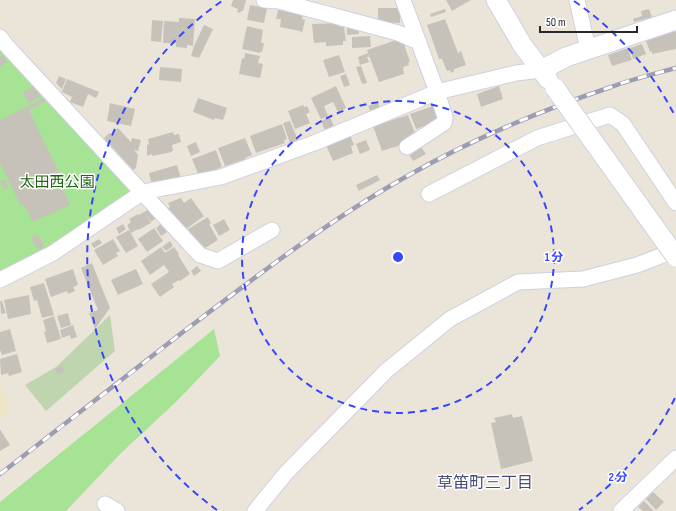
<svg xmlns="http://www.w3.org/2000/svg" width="676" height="511" font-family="'Sofia Sans Condensed','Noto Sans JP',sans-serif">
<rect width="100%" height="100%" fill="#ebe5d9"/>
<path fill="#ede5c8" d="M0 378 11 413 0 419Z"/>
<path fill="#a7e394" d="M0 48 143 192 0 280Z
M214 329 220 356 176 402 121 453 66 511H0V502Z"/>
<path fill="#bed5b0" d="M110 315 115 351 46 411 25 385 56 367Z"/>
<path fill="#c6c2b9" d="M233 0H246L243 11H241L240 13 237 12 238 9 231 6Z
M446 0H471L452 11Z
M250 5 267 8 264 23 247 20Z
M378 8H400V23L378 22Z
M445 9 446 12 431 17 430 14Z
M649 9 652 17 634 22 633 19 642 16 641 11Z
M278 10 303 15 302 19 305 20 302 33 300 31 280 27 281 19H276Z
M179 18 195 19 193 46 187 45V48L176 47V43H163L164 21 179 22Z
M445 19 458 53 461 51 466 65 454 69V71L451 73 450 70 447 71 442 59H439L427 25Z
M152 20 163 21 161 42 151 41Z
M340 23V27H344L346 41H343V45L326 46V42L314 43 312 24Z
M204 25 213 29 199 58 191 56 194 46Z
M347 25H358L359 34 347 35Z
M247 26 263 30 261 43H264L262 52H260V53L242 49Z
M675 31 676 32V49L652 54V51L650 52 646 41Z
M370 36 371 47 352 48V37Z
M402 38 410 62H408L409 65 403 67 404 74 379 82 367 50Z
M642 44 646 54 633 59 630 48Z
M628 48 632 60 612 66 608 55Z
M245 53 260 56 258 63 263 64 260 78 239 74 242 58 244 59Z
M368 53 369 57H367L369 62 360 65 358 57Z
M3 55 7 62 0 67V57Z
M339 55 345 72 329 77 323 60Z
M361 66 367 83 362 84 356 67Z
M160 67 182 69 181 82 159 80Z
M346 74 350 85 344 87 340 76Z
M59 76 66 79 62 89 56 83Z
M67 79 99 92 96 98 88 94 83 107 70 102 72 97 62 92Z
M34 86 40 97 28 103 23 92Z
M336 86 346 108 338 112 333 102 324 106 328 116 321 119 311 98Z
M499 86 503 99 481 107 477 94Z
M44 98 46 101 29 110 65 185 62 187 70 205 33 222 24 205 21 206 0 163V120Z
M198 98 227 108 223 120 215 118 214 120 193 112Z
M110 103 135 109 131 126 107 121Z
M378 103 380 108 370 111 368 106Z
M303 105 304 107 307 106 310 112 306 114 310 123 295 129 288 111Z
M433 106 439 121 416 129 410 114Z
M408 115 416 136 400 142 401 145 382 151 373 126Z
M330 117 334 126 325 130 321 121Z
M290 121 298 140 290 143 283 123Z
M282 124 287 139 284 140 285 143 256 153 250 136Z
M118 128 131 142 132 138 141 140 138 151 134 150 138 155 136 168 133 170 104 138 109 133 111 134Z
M173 132 174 135 179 134 181 142 172 145 173 151H171L172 152 152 156V154L147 156V145L149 144 148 139Z
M350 135 354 145 351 146 353 153 333 161 326 145Z
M245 138 252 155 245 158 246 159 225 166 218 148Z
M366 140 370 150 360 154 356 144Z
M196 142 200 152 191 156 187 146Z
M421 147 426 154 413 161 409 154Z
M216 150 222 167 199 176 192 159Z
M177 165 182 182 153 190 149 173Z
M377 175 380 180 359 191 356 185Z
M5 179 9 188 4 190 0 181Z
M181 198 184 203 191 198 204 216 182 232 167 210 170 207 168 203Z
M149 209 156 218 151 222 144 212Z
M144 212 151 223 138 230V229L131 233 127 225 131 222 129 219 138 214 139 215Z
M208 217 211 223 209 224 218 240 205 248 203 245 199 247 188 229Z
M224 219 230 230 219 236 213 225Z
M123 224 126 229 119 234 116 228Z
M161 224 167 232 161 236 156 228Z
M154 228 163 241 147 252 138 239Z
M129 230 138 246 126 253 116 237Z
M36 235 39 236 43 244V247L41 249 37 248 32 240 33 236Z
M99 239 102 243 94 248 91 244Z
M113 239 120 251 116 253 118 256 103 265 94 250Z
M170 241 173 246 166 251 162 247Z
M161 247 165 253 174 247 179 254 178 255 190 274 180 281 179 280 172 284 174 287 160 297 151 284 169 272 164 265 150 275 141 261Z
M92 263 110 308 95 329 89 313 98 310 81 268Z
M197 266 201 271 194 276 191 271Z
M73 269 78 285 73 287 75 291 68 294 67 291 51 297 45 279Z
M136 269 143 284 118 295 111 280Z
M44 283 54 315 42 318 37 300 34 301 30 287Z
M29 295 31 314 8 319 4 300Z
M0 301H2L6 313 1 314Z
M68 313 71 325 61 328 57 316Z
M54 316 61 339 47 343 44 332 46 331 43 320Z
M73 325 77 337 71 339 70 335 62 338 60 330Z
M10 329 16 351 2 355 0 350V332Z
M17 354 22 372 9 376 8 373 1 375 0 359Z
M62 366 64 372 57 375 55 369Z
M512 414 513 418 522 416 533 461 501 469 491 423 496 422 494 418Z
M0 429 10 445 0 451Z
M653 492 664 502 656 510 646 499Z
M644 501 654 511H643L638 507Z"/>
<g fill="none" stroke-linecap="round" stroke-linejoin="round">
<g stroke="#ced0e1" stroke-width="17">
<path id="minor" d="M264 0 279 1 398 33 419 42
M403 0 437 92 445 117 444 123 407 147
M577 0 588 49
M0 37 6 45 200 255 218 261 272 230
M429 194 537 138 610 115 623 124 676 203
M0 280 53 253 143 192 221 177 314 143 437 92 516 73 541 70
M105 504 117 511
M255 511 286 473 386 371 450 319 518 282 583 279 637 265 676 250
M621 511 676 458"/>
</g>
<g stroke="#ced0e1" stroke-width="21">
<path id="tertiary" d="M496 0 523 46 548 79
M541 70 566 57 676 20"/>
</g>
<use href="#minor" stroke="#fff" stroke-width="15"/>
<use href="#tertiary" stroke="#fff" stroke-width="19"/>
<g stroke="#9c9db3" stroke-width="4.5">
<path id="rail" d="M0 474C61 427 122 380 183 332 254 278 325 223 402 179 468 141 539 111 611 87 632 79 654 74 676 68"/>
</g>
<use href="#rail" stroke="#fff" stroke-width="3" stroke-dasharray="9" stroke-linecap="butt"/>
<g stroke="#ced0e1" stroke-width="21" stroke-linecap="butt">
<path id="tertiary-bridge" d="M555 88 676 257"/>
</g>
<use href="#tertiary-bridge" stroke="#fff" stroke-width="19"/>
</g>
<g fill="none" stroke="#3548fb" stroke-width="2" stroke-dasharray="7 5">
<circle cx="398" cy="257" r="156"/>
<path d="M675 398A311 311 0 0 1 579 510M217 510A311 311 0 0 1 222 1M574 1A311 311 0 0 1 675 116"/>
</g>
<g text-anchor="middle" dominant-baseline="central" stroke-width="3" stroke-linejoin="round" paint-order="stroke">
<g font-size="15" fill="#216418" stroke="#fff">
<text x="57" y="182">太田西公園</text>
</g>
<g font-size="16" fill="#484c79" stroke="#fff">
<text x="485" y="483">草笛町三丁目</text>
</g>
</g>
<circle cx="398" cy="257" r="6" fill="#3548fb" stroke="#fff" stroke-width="2"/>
<g font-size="12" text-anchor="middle" font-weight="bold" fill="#3548fb" stroke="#fff" stroke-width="3" stroke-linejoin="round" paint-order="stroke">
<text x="554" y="261">1 分</text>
<text x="618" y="481">2 分</text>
</g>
<path d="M540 26v6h97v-6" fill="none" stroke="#282828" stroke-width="2"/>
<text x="546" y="26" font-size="12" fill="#282828" stroke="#ffffff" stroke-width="3" paint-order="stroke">50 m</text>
</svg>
